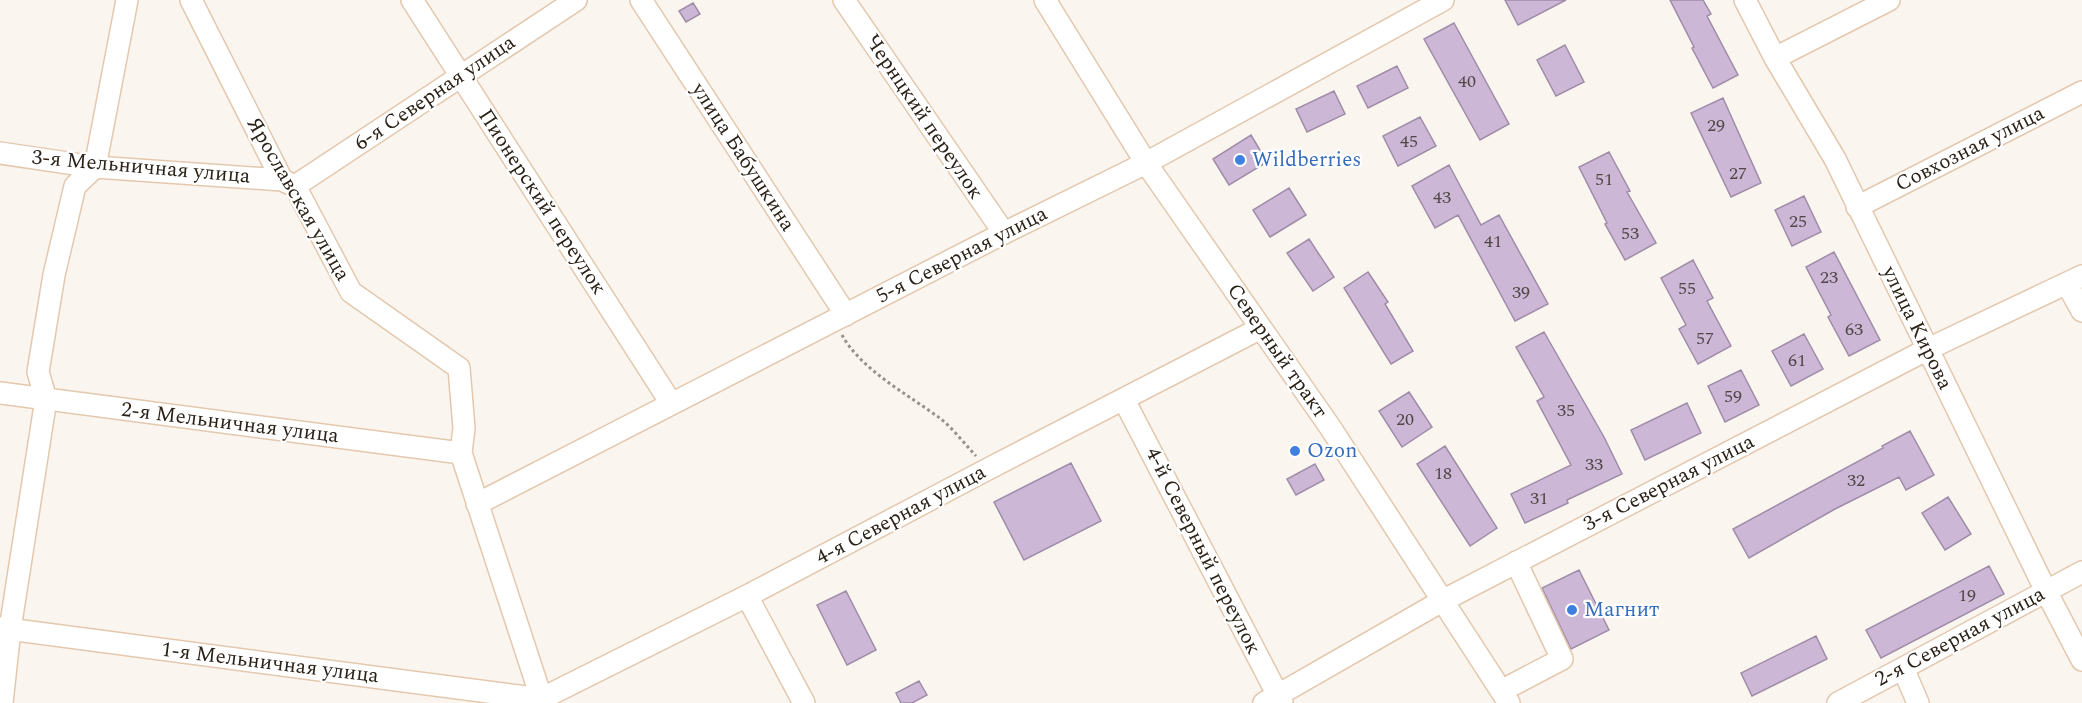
<svg xmlns="http://www.w3.org/2000/svg" width="2082" height="703" font-family="Spectral,serif">
<rect width="100%" height="100%" fill="#fbf5f0"/>
<path fill="#ccb8d6" stroke="#9f8ca8" stroke-width="1.5" d="M1505 0H1566L1518 25Z
M1670 0H1703L1711 14 1707 16 1738 75 1713 88 1692 48 1694 47Z
M693 3 700 14 686 22 679 11Z
M1454 23 1509 124 1480 140 1424 39Z
M1565 45 1584 82 1556 96 1537 60Z
M1397 66 1408 88 1368 108 1357 86Z
M1334 91 1345 114 1307 132 1296 109Z
M1723 98 1761 183 1731 197 1691 113Z
M1420 117 1436 146 1398 166 1383 136Z
M1251 135 1267 162 1229 185 1213 159Z
M1609 152 1630 191 1627 192 1656 243 1625 260 1605 224 1607 223 1579 167Z
M1449 165 1481 225 1499 215 1548 304 1515 321 1458 215 1435 228 1412 186Z
M1289 188 1306 215 1270 237 1253 210Z
M1804 196 1821 232 1792 246 1775 210Z
M1309 239 1334 277 1313 291 1287 253Z
M1834 252 1880 340 1849 356 1828 317 1831 315 1806 267Z
M1693 260 1713 298 1707 301 1731 346 1698 364 1679 329 1686 325 1661 278Z
M1368 272 1388 302 1385 304 1413 351 1391 364 1344 288Z
M1544 332 1604 437 1622 474 1567 500 1568 503 1525 523 1511 494 1571 465 1537 401 1544 397 1516 347Z
M1804 334 1823 369 1791 386 1772 351Z
M1741 370 1759 405 1725 422 1708 386Z
M1409 392 1432 427 1402 447 1379 411Z
M1687 403 1701 433 1645 460 1631 430Z
M1910 431 1934 475 1906 490 1899 477 1835 509 1749 558 1733 529 1883 448 1882 446Z
M1445 446 1497 528 1470 546 1417 464Z
M1071 463 1101 521 1024 560 994 502Z
M1315 464 1324 480 1296 495 1287 479Z
M1948 497 1971 534 1945 550 1922 513Z
M1989 566 2004 594 1881 658 1866 630Z
M1579 570 1609 630 1571 649 1542 588Z
M846 591 876 650 847 665 817 605Z
M1816 636 1827 659 1752 696 1741 673Z
M919 681 927 695 912 703H901L896 693Z"/>
<g fill="none" stroke-linecap="round" stroke-linejoin="round">
<g stroke="#e3c8ae" stroke-width="24">
<path id="minor" d="M191 0 282 180 295 186 351 292 459 368 464 428 461 453 543 703
M412 0 671 403
M641 0 846 315
M844 0 1004 233
M1045 0 1146 163 1330 427 1509 703
M1745 0 1775 58 1835 159 2046 591 2082 660
M1775 58 1889 0
M0 153 95 167 282 180
M295 186 576 0
M1857 207 2082 92
M2067 284 2082 311
M0 393 461 453
M1124 400 1282 703
M477 504 1004 233 1146 163 1443 0
M747 596 804 703
M0 628 541 699 747 596 988 469 1261 328
M1903 668 1918 703
M1501 691 1562 659 1516 562
M2 703 10 629 46 399 38 372 54 275 75 186 95 167 127 0
M1264 703 1442 601 1928 349 2082 276
M1838 703 2082 572"/>
</g>
<path stroke="#989189" stroke-width="3" stroke-dasharray="3 3" stroke-linecap="butt" d="M842 335C861 370 909 395 941 419 954 430 965 444 976 456"/>
<use href="#minor" stroke="#fff" stroke-width="21"/>
</g>
<g fill="#3f7fe0" stroke="#fff" stroke-width="2">
<circle cx="1240" cy="160" r="6"/>
<circle cx="1295" cy="451" r="6"/>
<circle cx="1572" cy="610" r="6"/>
</g>
<g text-anchor="middle" dominant-baseline="central" stroke-width="4.5" stroke-linejoin="round" paint-order="stroke">
<g font-size="18" fill="#524747">
<text x="1467" y="81">40</text>
<text x="1716" y="125">29</text>
<text x="1409" y="141">45</text>
<text x="1738" y="173">27</text>
<text x="1604" y="179">51</text>
<text x="1442" y="197">43</text>
<text x="1798" y="221">25</text>
<text x="1630" y="233">53</text>
<text x="1493" y="241">41</text>
<text x="1829" y="277">23</text>
<text x="1687" y="288">55</text>
<text x="1521" y="292">39</text>
<text x="1854" y="329">63</text>
<text x="1705" y="338">57</text>
<text x="1797" y="360">61</text>
<text x="1733" y="396">59</text>
<text x="1566" y="410">35</text>
<text x="1405" y="419">20</text>
<text x="1594" y="464">33</text>
<text x="1443" y="473">18</text>
<text x="1856" y="480">32</text>
<text x="1539" y="498">31</text>
<text x="1967" y="595">19</text>
</g>
<g font-size="21" fill="#2a2117" stroke="#fff">
<text transform="translate(435 93) rotate(-34)">6-я Северная улица</text>
<text transform="translate(924 117) rotate(56)">Чернцкий переулок</text>
<text transform="translate(1970 149) rotate(-27)">Совхозная улица</text>
<text transform="translate(743 157) rotate(57)">улица Бабушкина</text>
<text transform="translate(141 167) rotate(5)">3-я Мельничная улица</text>
<text transform="translate(298 199) rotate(60)">Ярославская улица</text>
<text transform="translate(542 202) rotate(57)">Пионерский переулок</text>
<text transform="translate(962 255) rotate(-27)">5-я Северная улица</text>
<text transform="translate(1917 328) rotate(64)">улица Кирова</text>
<text transform="translate(1277 351) rotate(55)">Северный тракт</text>
<text transform="translate(230 423) rotate(7)">2-я Мельничная улица</text>
<text transform="translate(1669 483) rotate(-27)">3-я Северная улица</text>
<text transform="translate(901 515) rotate(-28)">4-я Северная улица</text>
<text transform="translate(1203 551) rotate(63)">4-й Северный переулок</text>
<text transform="translate(1960 637) rotate(-28)">2-я Северная улица</text>
<text transform="translate(270 663) rotate(7)">1-я Мельничная улица</text>
</g>
<g font-size="21" fill="#366cbe" stroke="#fff" text-anchor="start">
<text x="1252" y="160">Wildberries</text>
<text x="1307" y="451">Ozon</text>
<text x="1584" y="610">Магнит</text>
</g>
</g>
</svg>
